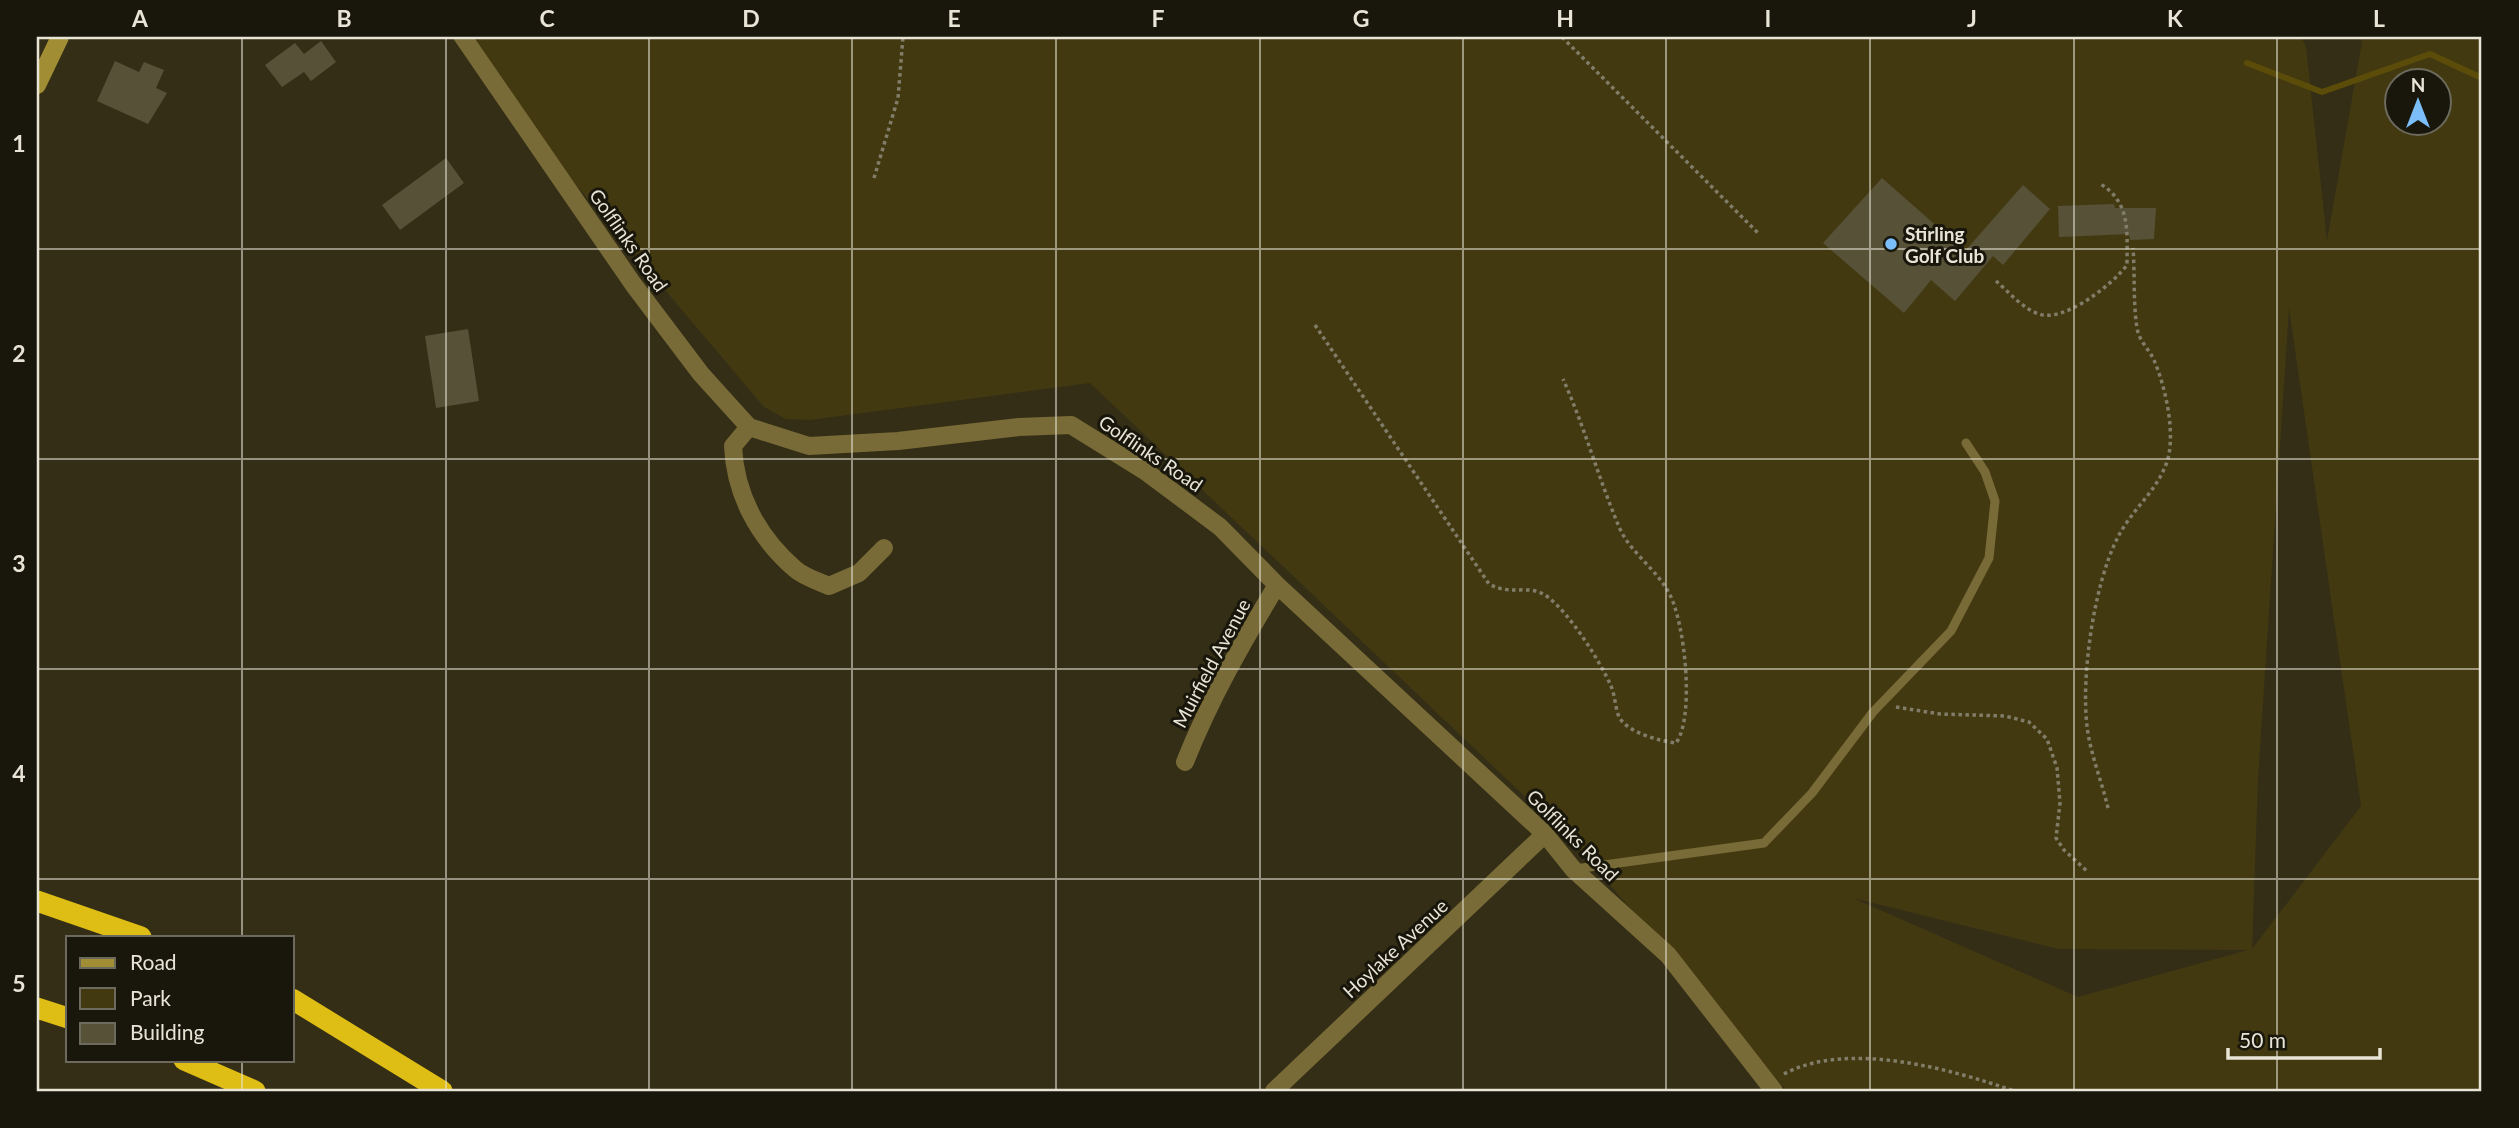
<svg xmlns="http://www.w3.org/2000/svg" width="2519" height="1128" font-family="Lato,sans-serif">
<rect width="100%" height="100%" fill="#342e16"/>
<path fill="#433911" fill-rule="evenodd" d="M451 37H2301L2306 47 2327 241 2362 42 2360 37H2482V1091H1787L1575 844 1090 383 810 420 786 419 764 407ZM2396 80H2438V122H2396ZM2289 308 2361 806 2252 949 2258 779ZM1853 898 2058 949 2248 950 2078 997Z"/>
<g fill="none" stroke-linecap="round" stroke-linejoin="round">
<path stroke="#5b4d09" stroke-width="6" d="M2247 63 2322 92 2430 54 2482 78"/>
</g>
<path fill="#575138" d="M321 41 336 62 311 81 304 72 282 87 265 65 295 43 304 54Z
M115 61 139 72 144 62 164 70 156 88 167 93 148 124 97 101Z
M446 158 464 183 400 230 382 205Z
M1882 178 1965 251 2023 185 2050 209 2003 265 1993 256 1955 301 1931 280 1904 313 1823 243Z
M2114 204 2115 208H2156L2154 239 2130 240 2129 234 2059 237 2058 206Z
M468 329 479 401 436 408 425 336Z"/>
<g fill="none" stroke-linecap="round" stroke-linejoin="round">
<path stroke="#827d69" stroke-width="3.5" stroke-dasharray="3.5 3.5" stroke-linecap="butt" d="M1562 37 1758 233
M874 178 898 98 903 37
M1996 281C2009 292 2023 309 2039 314 2064 323 2113 284 2127 265 2127 231 2131 202 2099 183
M1315 325 1489 584C1512 597 1530 582 1549 598 1570 614 1600 661 1611 686 1615 695 1615 707 1619 717 1628 733 1660 741 1676 743 1695 717 1685 622 1669 593 1657 570 1631 553 1620 529 1599 480 1585 428 1563 379
M1896 707 1940 714 2005 716 2029 722 2047 739 2057 768 2060 803 2056 838 2064 850 2087 871
M2108 808C2102 782 2090 753 2087 726 2081 675 2094 585 2117 539 2131 509 2162 488 2169 454 2174 426 2165 386 2154 360 2149 349 2139 341 2137 328 2133 302 2135 274 2133 248
M1784 1074C1847 1040 1951 1069 2014 1091"/>
<path stroke="#786b37" stroke-width="9" d="M1575 869 1764 843 1812 793 1873 712 1951 631 1989 558 1995 501 1985 472 1966 443"/>
<path stroke="#786b37" stroke-width="18" d="M463 37 633 284 701 374 749 427 809 446 898 441 1019 427 1071 425 1145 471 1220 527 1277 585 1545 834 1573 869 1668 955 1774 1091
M749 427 733 446C735 494 758 537 795 569 804 577 818 581 829 586L859 573 884 548
M1185 762C1210 699 1242 643 1277 585
M1274 1091 1545 834"/>
<path stroke="#a18d33" stroke-width="18" d="M37 85 60 37"/>
<path stroke="#debd14" stroke-width="21" d="M37 901 141 937
M292 999 442 1091
M37 1008 68 1018
M184 1060 255 1091"/>
</g>
<path fill="none" stroke="#e8e5d7" stroke-width="2" stroke-opacity="0.55" d="M242 37V937M446 37V1091M649 37V1091M852 37V1091M1056 37V1091M1260 37V1091M1463 37V1091M1666 37V1091M1870 37V1091M2074 37V1091M2277 37V1091M37 249H2482M37 459H2482M37 669H2482M37 879H2482M242 1060V1091"/>
<circle fill="#7bbef9" stroke="#19170c" stroke-width="2.5" cx="1891" cy="244" r="7"/>
<g text-anchor="middle" dominant-baseline="central" stroke-width="6" stroke-linejoin="round" paint-order="stroke">
<g font-size="19" font-weight="bold" fill="#e8e5d7" stroke="#19170c" text-anchor="start">
<text x="1905" y="233">Stirling<tspan x="1905" dy="22">Golf Club</tspan></text>
</g>
<g font-size="19" fill="#e8e5d7" stroke="#19170c">
<text transform="translate(629 240) rotate(55)">Golflinks Road</text>
<text transform="translate(1151 453) rotate(34)">Golflinks Road</text>
<text transform="translate(1211 663) rotate(-62)">Muirfield Avenue</text>
<text transform="translate(1573 835) rotate(45)">Golflinks Road</text>
<text transform="translate(1395 948) rotate(-43)">Hoylake Avenue</text>
</g>
</g>
<rect width="2519" height="1128" fill="none" stroke="#19170c" stroke-width="77"/>
<rect x="66" y="936" width="228" height="126" fill="#19170c" stroke="#6c695d" stroke-width="2"/>
<rect x="80" y="958" width="35" height="10" fill="#a18d33" stroke="#6c695d" stroke-width="2"/>
<text x="130" y="970" font-size="21" fill="#e8e5d7">Road</text>
<rect x="80" y="988" width="35" height="21" fill="#433911" stroke="#6c695d" stroke-width="2"/>
<text x="130" y="1006" font-size="21" fill="#e8e5d7">Park</text>
<rect x="80" y="1023" width="35" height="21" fill="#575138" stroke="#6c695d" stroke-width="2"/>
<text x="130" y="1040" font-size="21" fill="#e8e5d7">Building</text>
<g transform="translate(2418 102)"><circle r="33" fill="#19170c" stroke="#6c695d" stroke-width="2"/>
<path d="M0-5L12 26L0 18L-12 26Z" fill="#7bbef9"/>
<text y="-10" font-size="19" font-weight="bold" text-anchor="middle" fill="#e8e5d7">N</text>
</g>
<path d="M2228 1048v10h152v-10" fill="none" stroke="#e8e5d7" stroke-width="3.5"/>
<text x="2239" y="1048" font-size="21" fill="#e8e5d7" stroke="#19170c" stroke-width="5" paint-order="stroke">50 m</text>
<rect x="38" y="38" width="2442" height="1052" fill="none" stroke="#e8e5d7" stroke-width="2.5"/>
<g font-size="23" text-anchor="middle" font-weight="bold" fill="#e8e5d7">
<text x="140" y="27">A</text>
<text x="344" y="27">B</text>
<text x="547" y="27">C</text>
<text x="751" y="27">D</text>
<text x="954" y="27">E</text>
<text x="1158" y="27">F</text>
<text x="1361" y="27">G</text>
<text x="1565" y="27">H</text>
<text x="1768" y="27">I</text>
<text x="1972" y="27">J</text>
<text x="2175" y="27">K</text>
<text x="2379" y="27">L</text>
<text x="19" y="152">1</text>
<text x="19" y="362">2</text>
<text x="19" y="572">3</text>
<text x="19" y="782">4</text>
<text x="19" y="992">5</text>
</g>
</svg>
